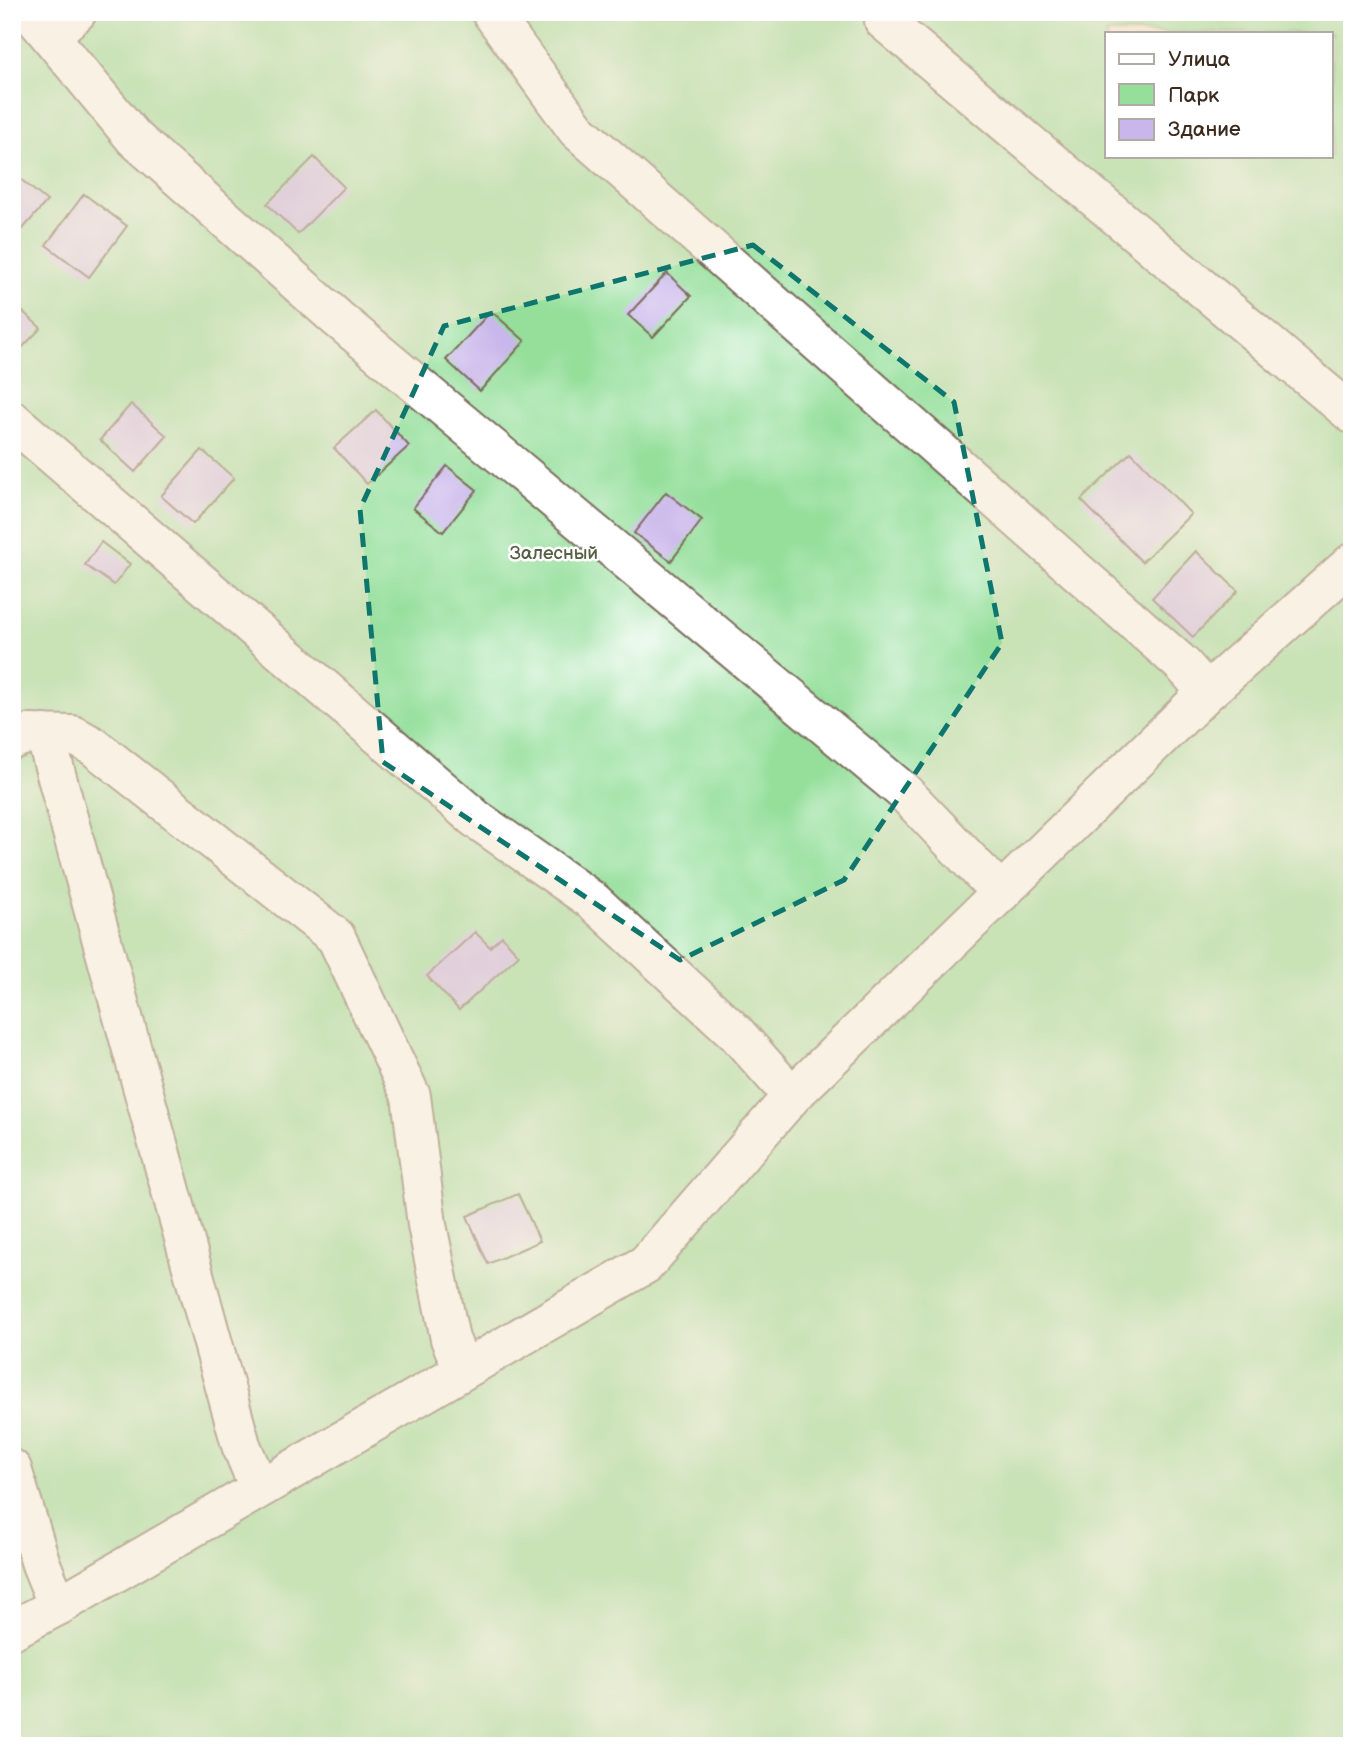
<svg xmlns="http://www.w3.org/2000/svg" width="1364" height="1758" font-family="'Balsamiq Sans',sans-serif">
<rect width="100%" height="100%" fill="#fff"/>
<filter id="ink" filterUnits="userSpaceOnUse"><feTurbulence type="fractalNoise" baseFrequency=".0143" numOctaves="2"/><feDisplacementMap in="SourceGraphic" scale="14" xChannelSelector="R" yChannelSelector="G"/><feConvolveMatrix kernelMatrix="1 2 1 2 8 2 1 2 1" color-interpolation-filters="sRGB"/></filter>
<filter id="wash" filterUnits="userSpaceOnUse"><feTurbulence type="fractalNoise" baseFrequency=".00686" numOctaves="4" result="noise"/><feDisplacementMap in="SourceGraphic" scale="28" xChannelSelector="R" yChannelSelector="G"/><feGaussianBlur stdDeviation="1.57" result="paint"/><feColorMatrix in="noise" values="0 0 0 0 0 0 0 0 0 0 0 0 0 0 0 0 0 1.4 0 .05"/><feComposite in="paint" operator="in"/></filter>
<g filter="url(#wash)">
<rect width="100%" height="100%" fill="#f4e6ce"/>
<path fill="#95df9b" stroke="#68845c" stroke-width="2" fill-rule="evenodd" d="M12 12H1352V1746H12ZM1107 33H1331V156H1107Z"/>
<g id="blocks">
<path fill="#c9b6ea" d="M314 157 344 187 298 234 267 204Z
M18 177 47 201 22 230 12 221V184Z
M84 194 127 226 89 277 46 245Z
M667 273 691 296 653 337 628 315Z
M12 302 41 328 12 358Z
M491 311 525 341 480 391 446 360Z
M131 404 167 436 135 472 100 440Z
M376 410 409 446 367 484 334 448Z
M202 450 234 478 193 524 161 496Z
M1131 452 1191 514 1142 562 1081 500Z
M447 466 477 490 443 532 413 508Z
M666 492 702 520 671 561 634 533Z
M101 542 130 564 114 585 85 565Z
M1196 551 1238 591 1193 637 1152 598Z
M475 932 490 947 502 936 519 955 459 1010 427 976Z
M518 1194 540 1241 488 1264 467 1216Z"/>
</g>
</g>
<g filter="url(#ink)">
<use href="#blocks" fill-opacity="0" stroke="#7c6c5c" stroke-width="2"/>
<g fill="none" stroke-linecap="round" stroke-linejoin="round">
<g stroke="#7c6c5c" stroke-width="42">
<path id="minor" d="M30 12 134 138 338 319 903 791 1001 893
M491 12 577 130 1182 664 1207 692
M884 21 1352 414
M50 36 77 12
M12 420 476 819 593 901 736 1033 792 1096
M45 734 241 1445 259 1488
M12 740 28 734 73 735 93 746 336 937 411 1096 427 1225 450 1339 463 1370
M12 1469 41 1564 58 1606
M12 1630 58 1606 646 1264 792 1096 1207 692 1352 563"/>
</g>
<use href="#minor" stroke="#fff" stroke-width="38"/>
</g>
</g>
<path d="M0 0H1364V1758H0ZM753 245 954 402 1002 643 844 880 680 960 383 762 360 509 444 326Z" fill="#f4e6ce" fill-opacity=".55" fill-rule="evenodd"/>
<path fill="none" stroke="#0f766e" stroke-width="5" stroke-dasharray="14 9" stroke-linejoin="round" d="M753 245 954 402 1002 643 844 880 680 960 383 762 360 509 444 326Z"/>
<g text-anchor="middle" dominant-baseline="central" stroke-width="5" stroke-linejoin="round" paint-order="stroke">
<g font-size="19" fill="#566044" stroke="#fff">
<text x="554" y="553">Залесный</text>
</g>
</g>
<rect width="1364" height="1758" fill="none" stroke="#fff" stroke-width="42"/>
<rect x="1105" y="32" width="228" height="126" fill="#ffffff" stroke="#b1aaa5" stroke-width="2"/>
<rect x="1119" y="54" width="35" height="10" fill="#ffffff" stroke="#b1aaa5" stroke-width="2"/>
<text x="1168" y="66" font-size="21" fill="#3b2a1e">Улица</text>
<rect x="1119" y="84" width="35" height="21" fill="#95df9b" stroke="#b1aaa5" stroke-width="2"/>
<text x="1168" y="102" font-size="21" fill="#3b2a1e">Парк</text>
<rect x="1119" y="119" width="35" height="21" fill="#c9b6ea" stroke="#b1aaa5" stroke-width="2"/>
<text x="1168" y="136" font-size="21" fill="#3b2a1e">Здание</text>
</svg>
